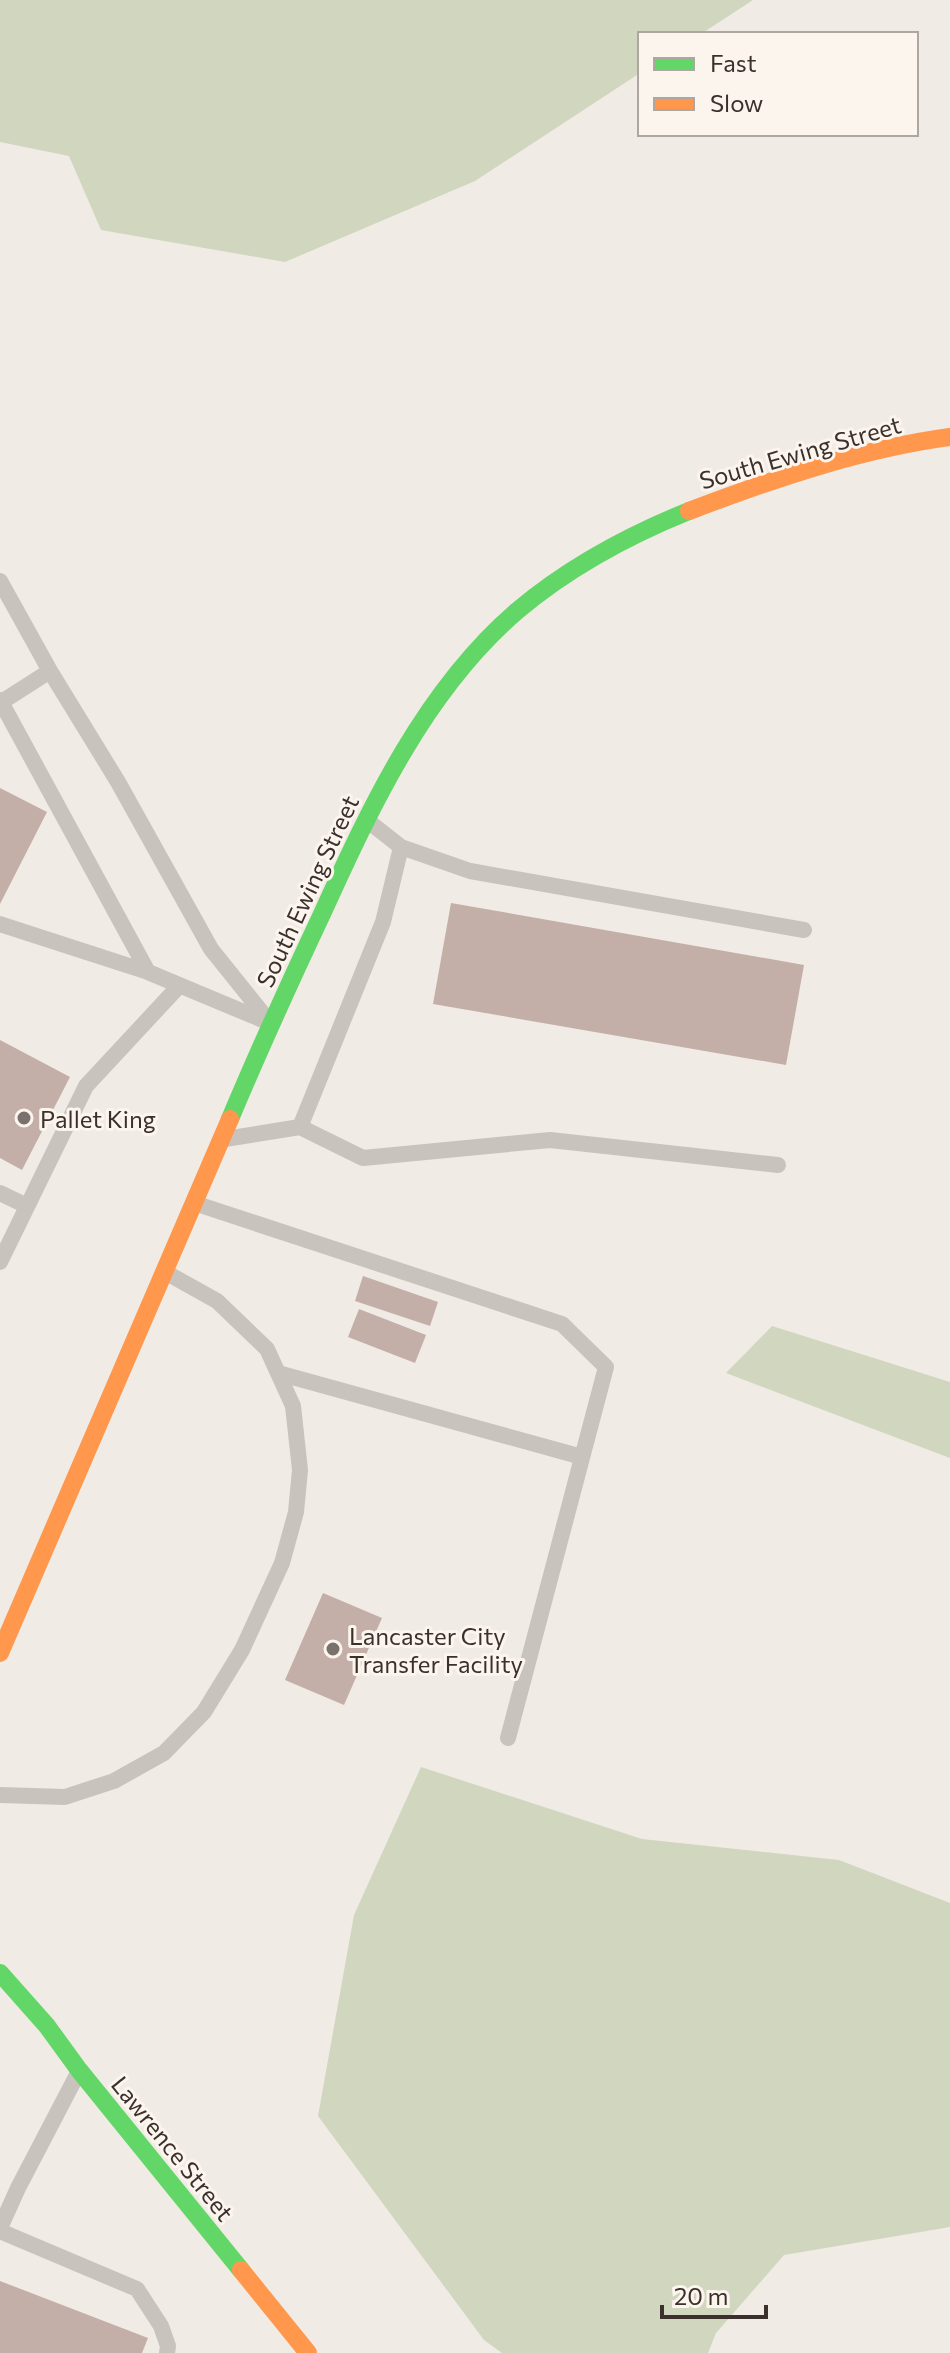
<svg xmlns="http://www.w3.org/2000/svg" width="950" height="2353" font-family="Commissioner,sans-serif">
<rect width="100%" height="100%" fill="#f0ebe5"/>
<path fill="#d1d6bf" d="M0 0H753L701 34H640V73L475 181 285 262 101 230 69 156 0 142Z
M772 1326 950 1382V1458L726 1373Z
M421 1767 642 1839 839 1860 950 1903V2227L784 2255 716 2333 708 2353H502L484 2340 318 2116 354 1915Z"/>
<path fill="#c3afa7" d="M0 788 47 812 0 904Z
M451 903 804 965 786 1065 433 1004Z
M0 1040 70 1077 22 1170 0 1158Z
M363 1276 438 1302 430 1326 355 1301Z
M359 1309 426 1335 415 1363 348 1337Z
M323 1593 382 1618 344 1705 285 1680Z
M0 2281 148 2338 142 2353H0Z"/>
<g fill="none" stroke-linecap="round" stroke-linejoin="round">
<path stroke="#c9c3be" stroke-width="16" d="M0 581 50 671 118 782 211 949 268 1020
M0 700 148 972 270 1023
M0 703 50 671
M401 847 470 871 804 930
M0 924 148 972
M300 1127 363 1158 550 1140 778 1165
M225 1139 300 1127 383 922 401 847 368 821
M0 1193 27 1206
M197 1204 562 1324 606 1367 508 1738
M0 1262 86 1086 179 986
M278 1373 582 1457
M0 1795 65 1797 114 1781 164 1753 204 1712 242 1650 282 1563 296 1512 300 1470 293 1406 267 1349 217 1301 165 1272
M0 2228 18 2188 77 2075
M0 2231 137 2289 161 2326 168 2346 167 2353"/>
<path stroke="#63d668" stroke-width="18" d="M230 1119C259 1050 290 982 322 914 371 806 425 690 517 611 568 568 627 536 689 511
M0 1973 47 2026 79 2070 241 2270"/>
<path stroke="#ff974d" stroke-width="18" d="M689 511C773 479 861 449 950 437
M0 1653 230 1119
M241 2270 308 2353"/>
</g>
<g fill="#7a716c" stroke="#fbf5ee" stroke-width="3">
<circle cx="24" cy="1118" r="8"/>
<circle cx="333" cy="1649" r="8"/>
</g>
<g text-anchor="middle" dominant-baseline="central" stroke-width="6" stroke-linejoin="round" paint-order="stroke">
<g font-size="24" fill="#3b302b" stroke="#fbf5ee">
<text transform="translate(800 452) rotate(-16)">South Ewing Street</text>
<text transform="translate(307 891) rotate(-65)">South Ewing Street</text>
<text transform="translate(173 2148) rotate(51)">Lawrence Street</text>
</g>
<g font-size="24" fill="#3b302b" stroke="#fbf5ee" text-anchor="start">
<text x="40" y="1118">Pallet King</text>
<text x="349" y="1635">Lancaster City<tspan x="349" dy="28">Transfer Facility</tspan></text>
</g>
</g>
<rect x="638" y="32" width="280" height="104" fill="#fbf5ee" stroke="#aea6a0" stroke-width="2"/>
<rect x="654" y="58" width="40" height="12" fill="#63d668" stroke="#aea6a0" stroke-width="2"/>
<text x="710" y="72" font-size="24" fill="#3b302b">Fast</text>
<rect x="654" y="98" width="40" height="12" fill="#ff974d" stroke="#aea6a0" stroke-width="2"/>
<text x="710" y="112" font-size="24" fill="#3b302b">Slow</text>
<path d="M662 2305v12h104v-12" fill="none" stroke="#3b302b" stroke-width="4"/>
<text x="674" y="2305" font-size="24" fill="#3b302b" stroke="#fbf5ee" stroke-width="6" paint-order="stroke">20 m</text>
</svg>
